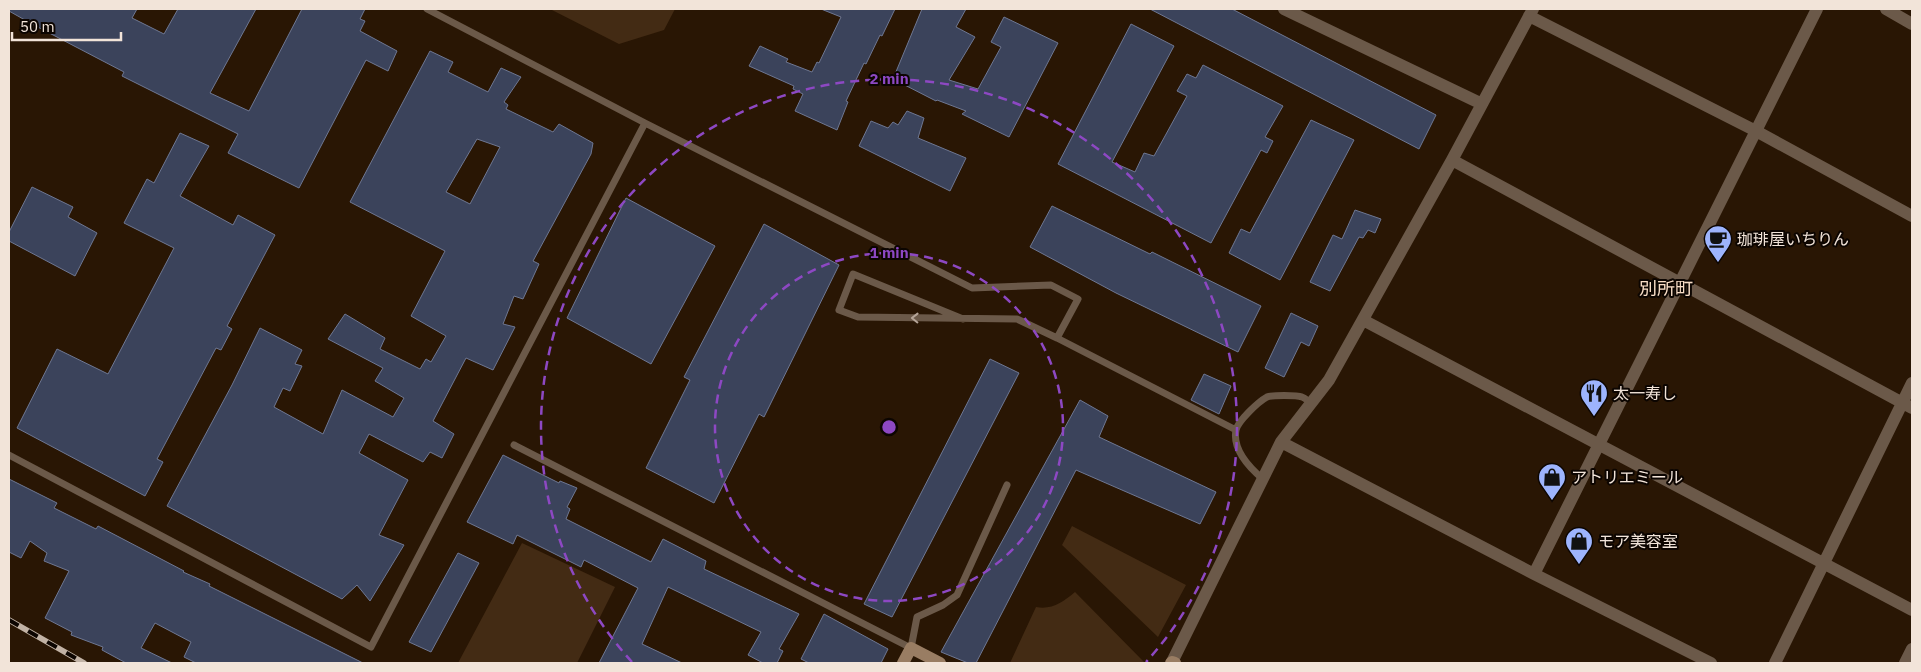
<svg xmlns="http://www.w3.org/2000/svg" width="1921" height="672" font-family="'IBM Plex Sans','Noto Sans JP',sans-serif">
<rect width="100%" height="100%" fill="#291604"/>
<path fill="#432b14" d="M550 9H675L664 30 619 44Z
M1072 526 1186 585 1158 637 1062 545Z
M522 543 615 587 577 663H458Z
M1075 592 1145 663H1010L1036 607C1052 610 1063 602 1075 592Z"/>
<path fill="#3b435b" stroke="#6e7792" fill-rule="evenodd" d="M9 9H137L132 18 164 34 178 9H256L210 93 249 111 302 9H365L360 19 365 21 360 31 397 51 388 71 366 60 299 188 228 153 238 134 122 76 124 72 32 24 9 11Z
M821 9H895L882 36 880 35 866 64 864 63 846 101 848 102 837 130 795 111 803 94 793 89 794 86 749 66 760 46 788 59 786 62 812 72 817 62 819 63 841 17Z
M922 9H966L956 27 975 37 949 80 978 89 1001 47 991 42 1004 17 1058 43 1009 137 962 114 966 111 937 100 936 101 893 79Z
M1150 9H1232L1436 115 1419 149Z
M1131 24 1174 46 1112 162 1135 172 1144 153 1154 156 1187 96 1177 91 1187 74 1196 78 1203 65 1283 106 1265 137 1273 141 1267 153 1261 150 1211 243 1058 164Z
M430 51 453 62 448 72 488 92 501 68 521 77 504 102 508 105 506 109 553 132 559 124 593 143 591 154 533 261 539 264 523 299 514 296 503 324 515 327 493 370 466 358 433 421 454 434 442 458 430 452 423 462 369 434 359 453 408 480 379 535 404 545 370 601 357 585 342 599 167 506 232 385 260 328 302 350 295 364 302 366 290 391 283 388 274 407 323 434 342 390 393 417 404 398 375 381 383 368 328 339 345 314 385 338 380 349 420 369 426 359 431 362 446 336 411 316 445 251 350 202ZM477 139 500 147 470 204 446 192Z
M907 111 924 118 918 138 966 158 950 191 859 146 871 121 888 128 893 122 898 125Z
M1311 120 1354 140 1280 280 1229 253 1241 229 1250 233Z
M180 133 209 146 180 196 233 225 238 215 275 235 227 326 232 329 221 350 216 348 157 459 163 462 145 496 17 428 57 349 108 374 174 248 124 223 147 179 154 183Z
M32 187 73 207 68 217 97 233 75 276 9 241V232Z
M626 198 715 246 651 364 567 318Z
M1052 206 1150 254 1152 252 1261 306 1238 352 1116 293 1030 247Z
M1355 210 1381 219 1375 233 1368 230 1363 238 1359 237 1330 291 1310 282 1333 235 1342 239Z
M764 224 839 265 764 417 759 414 714 503 646 468 690 380 684 377Z
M1291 313 1318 326 1309 346 1301 342 1284 377 1265 368Z
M990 359 1019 373 892 617 864 604Z
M1204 374 1231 386 1219 414 1191 400Z
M1080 400 1108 416 1099 437 1216 492 1200 524 1076 470 976 663H968L941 652Z
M503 455 559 483 560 481 577 488 567 507 570 509 566 519 651 562 663 539 706 561 704 569 799 614 779 649 783 651 777 663H763L748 655 761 632 668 587 642 644 682 663H599L638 588 584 560 581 567 517 535 513 544 467 522Z
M9 479 57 503 54 508 96 529 98 526 184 571 183 572 210 584 209 586 363 663H196L184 657 191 642 155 623 141 648 172 663H126L102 650 103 647 71 635 72 632 45 618 69 571 44 561 47 553 30 541 21 558 9 552Z
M458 553 479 563 431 652 409 642Z
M824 614 888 649 881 663H809L801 659Z"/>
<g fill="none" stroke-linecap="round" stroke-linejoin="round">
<path stroke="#6b5949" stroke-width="7" d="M427 9 645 123 972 288 1051 285 1078 299 1057 338 1236 430
M963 319 853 274 839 310 858 317 1017 319 1057 338
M514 445C647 512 779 581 911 648L917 617 943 605 957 595 1007 485
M9 455 371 647 645 123
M1263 479C1250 468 1232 450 1236 430 1238 421 1258 402 1267 397 1271 395 1297 395 1302 397 1305 398 1308 401 1311 403"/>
<path stroke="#6b5949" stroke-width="12" d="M1284 9 1482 104
M1886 9 1912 24
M1529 16 1756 131 1912 216
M1452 160 1912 408
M1363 320 1912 610
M1281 442 1534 574 1711 663
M1534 574 1817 9
M1172 662 1281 442 1329 380 1452 160 1533 9
M1775 663 1912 383
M1905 663 1912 649"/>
<path stroke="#997d63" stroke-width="12" d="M903 663 911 648 940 663
M1171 663 1172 662 1175 663"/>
<g stroke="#c2b3a6" stroke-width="5.5">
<path id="rail" d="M9 620 84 663"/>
</g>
<use href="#rail" stroke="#0c0501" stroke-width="4" stroke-dasharray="11" stroke-linecap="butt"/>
</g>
<defs><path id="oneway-chevron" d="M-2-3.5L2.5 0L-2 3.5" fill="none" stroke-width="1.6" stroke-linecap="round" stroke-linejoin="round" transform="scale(1.25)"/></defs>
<use stroke="#b5a598" href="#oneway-chevron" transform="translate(915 318) rotate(-179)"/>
<g fill="none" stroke="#8d48c3" stroke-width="2.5" stroke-dasharray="9 6">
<circle cx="889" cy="427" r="174"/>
<path d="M632 662A348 348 0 1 1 1146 662"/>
</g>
<defs>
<g id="cafe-pin" transform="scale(1.4375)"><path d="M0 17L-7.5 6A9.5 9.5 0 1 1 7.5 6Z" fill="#9db4fd" stroke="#0c0501"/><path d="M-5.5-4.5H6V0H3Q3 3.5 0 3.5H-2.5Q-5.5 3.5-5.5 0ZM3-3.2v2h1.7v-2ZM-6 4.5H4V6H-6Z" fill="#111"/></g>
<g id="restaurant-pin" transform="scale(1.4375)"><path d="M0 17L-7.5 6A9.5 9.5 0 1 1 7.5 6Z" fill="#9db4fd" stroke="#0c0501"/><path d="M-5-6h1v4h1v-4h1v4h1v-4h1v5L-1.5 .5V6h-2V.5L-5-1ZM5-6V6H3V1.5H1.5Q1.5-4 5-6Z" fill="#111"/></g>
<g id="shop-pin" transform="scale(1.4375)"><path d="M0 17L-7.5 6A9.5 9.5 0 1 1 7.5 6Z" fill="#9db4fd" stroke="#0c0501"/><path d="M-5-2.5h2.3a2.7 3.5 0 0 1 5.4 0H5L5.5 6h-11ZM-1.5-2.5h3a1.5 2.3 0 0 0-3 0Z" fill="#111"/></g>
</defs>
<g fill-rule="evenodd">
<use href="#cafe-pin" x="1718" y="239"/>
<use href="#restaurant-pin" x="1594" y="393"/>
<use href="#shop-pin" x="1552" y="477"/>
<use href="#shop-pin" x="1579" y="541"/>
</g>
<g text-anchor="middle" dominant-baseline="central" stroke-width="4" stroke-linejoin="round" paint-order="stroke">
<g font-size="16" fill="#f2e4d9" stroke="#0c0501" text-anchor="start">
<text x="1737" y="239">珈琲屋いちりん</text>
<text x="1613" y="393">太一寿し</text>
<text x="1571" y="477">アトリエミール</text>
<text x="1598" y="541">モア美容室</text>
</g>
<g font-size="18" fill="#f8ddc6" stroke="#0c0501">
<text x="1666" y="288">別所町</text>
</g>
</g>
<circle cx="889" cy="427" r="8" fill="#8d48c3" stroke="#0c0501" stroke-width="2.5"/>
<g font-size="15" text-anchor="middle" font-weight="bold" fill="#8d48c3" stroke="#0c0501" stroke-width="4" stroke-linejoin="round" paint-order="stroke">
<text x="889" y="84">2 min</text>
<text x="889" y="258">1 min</text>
</g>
<rect width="1921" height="672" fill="none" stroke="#f2e4d9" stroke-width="20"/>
<path d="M12 32v8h109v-8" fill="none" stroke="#f2e4d9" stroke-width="2.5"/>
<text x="20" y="32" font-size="15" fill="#f2e4d9" stroke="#0c0501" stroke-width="4" paint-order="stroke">50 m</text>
</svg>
